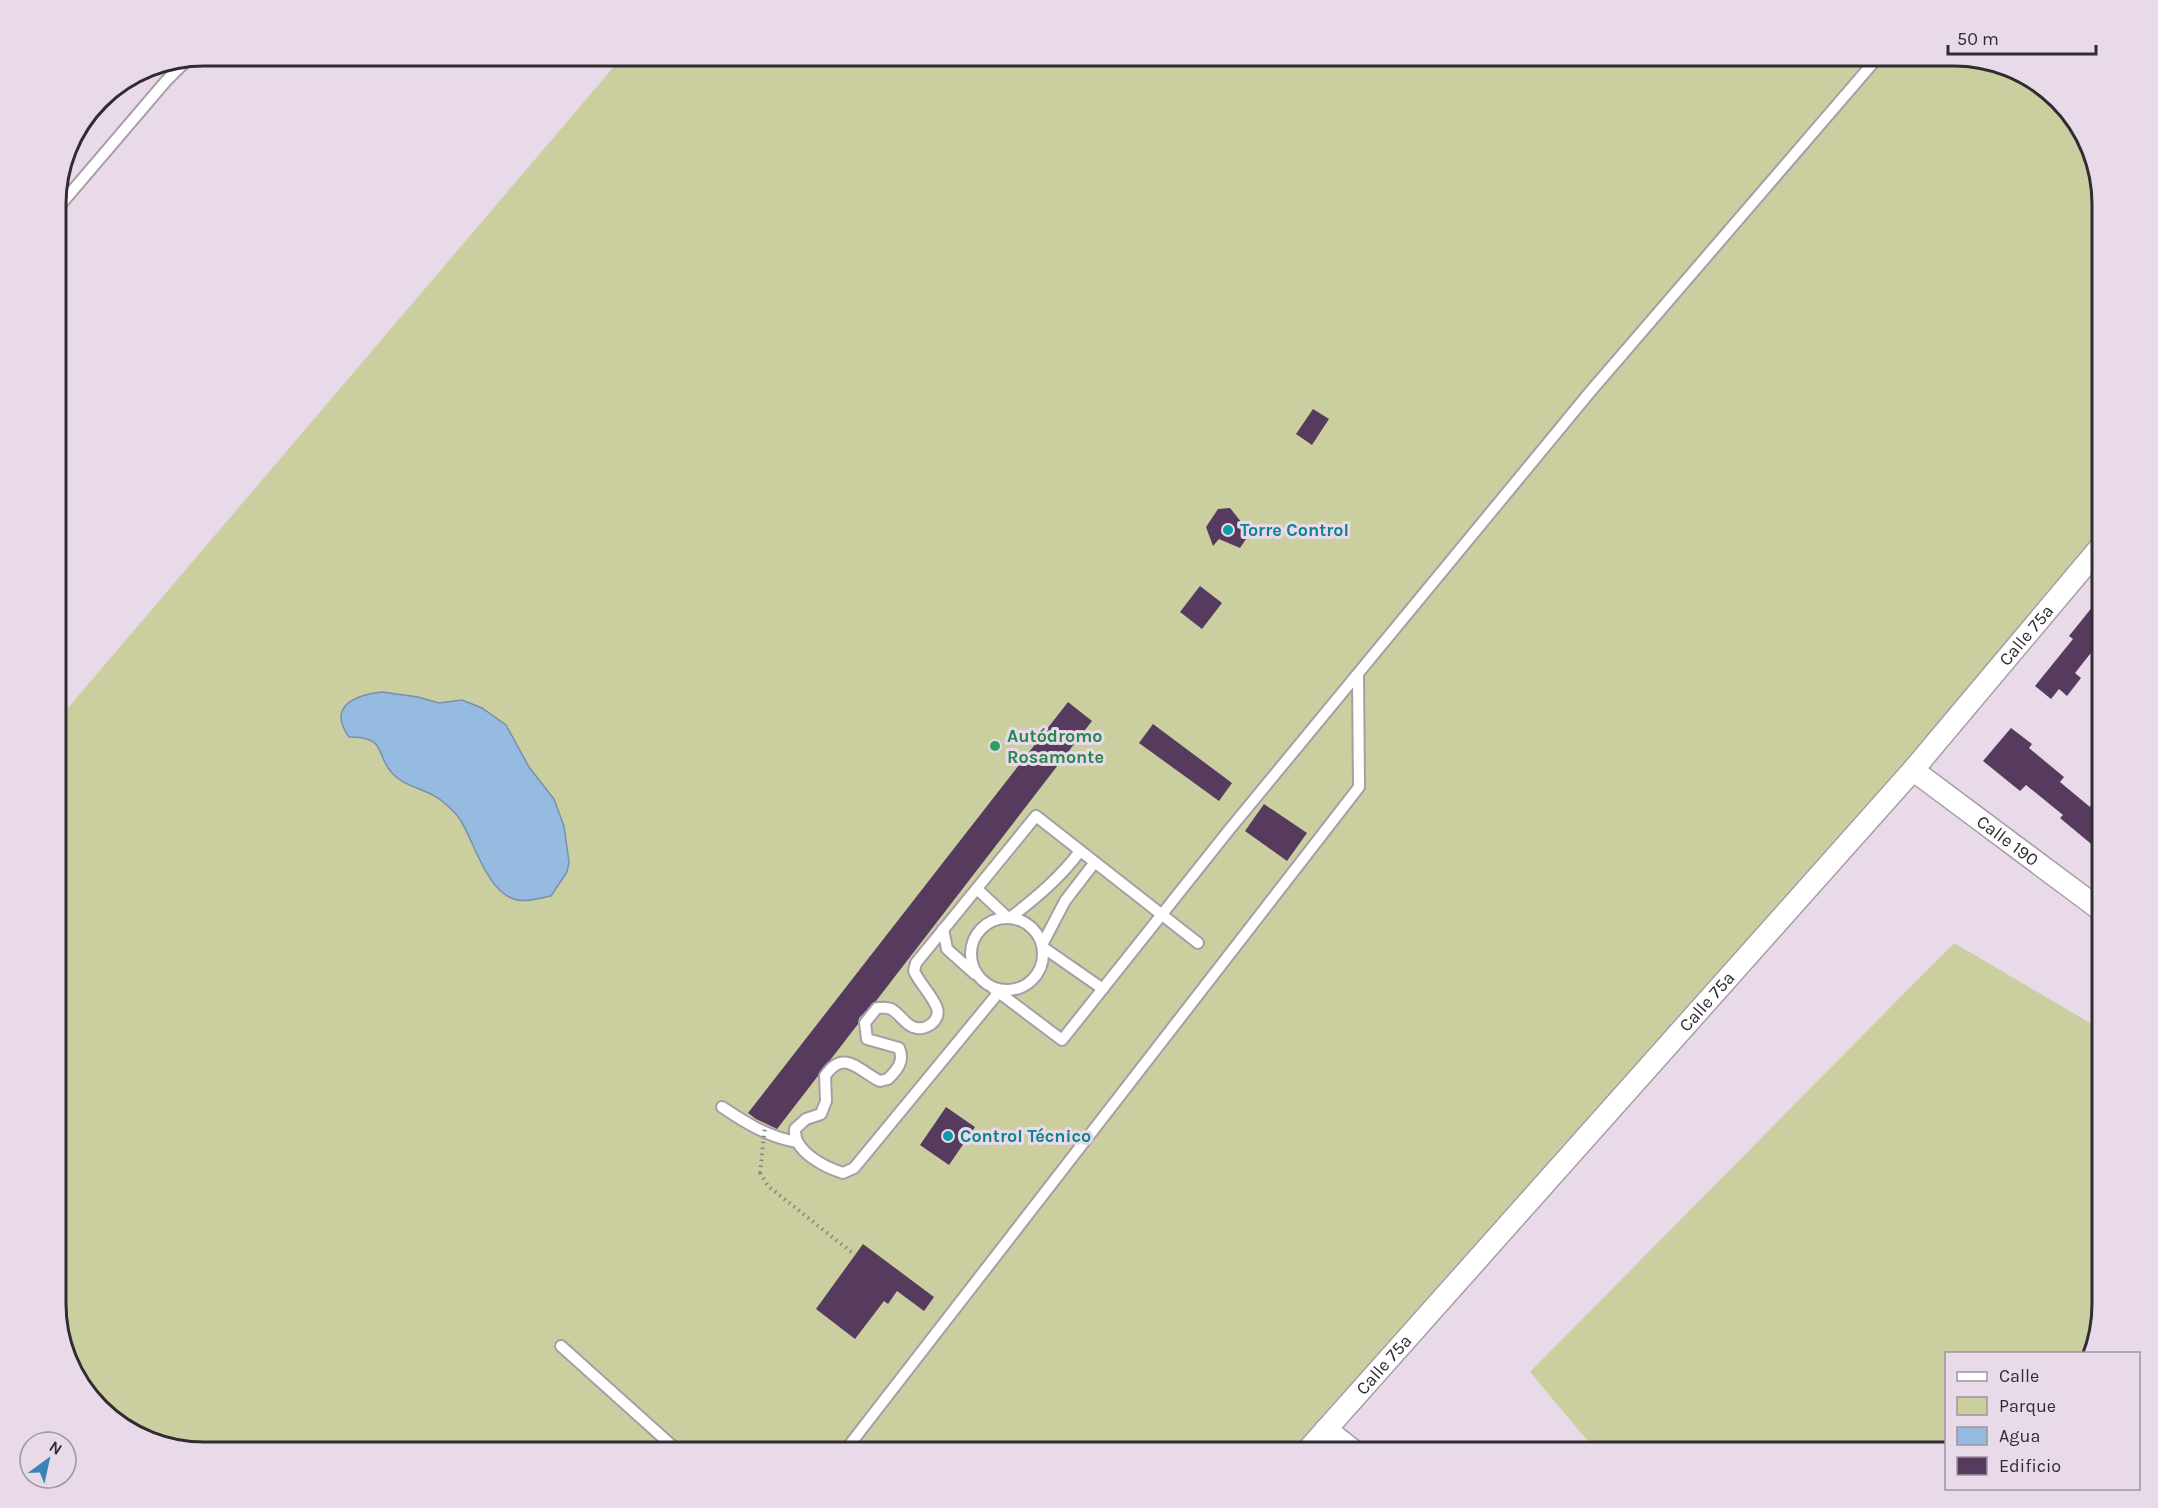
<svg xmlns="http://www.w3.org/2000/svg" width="2158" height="1508" font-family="Karla,sans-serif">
<rect width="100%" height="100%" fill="#e8dae8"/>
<path fill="#cbcfa0" d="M623 56H1954L2037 81 2087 138 2102 203V545L1913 770 1321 1452H204L121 1427 75 1378 56 1314V722Z
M1954 943 2102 1030V1305L2088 1353 1946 1354V1452H1597L1530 1372Z"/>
<path fill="#95bbe0" stroke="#7790ac" stroke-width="1.5" d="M382 692 418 697 439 703 462 700 482 708 506 725 529 767 554 799 564 826 569 862 567 872 551 896C540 898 525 903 514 899 487 891 474 842 461 821 457 814 448 806 442 801 428 789 406 788 393 774 374 755 389 737 349 737 327 706 355 695 382 692Z"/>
<path fill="#563b5f" d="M1313 409 1329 419 1312 445 1296 434Z
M1230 508 1250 533 1240 548 1219 539 1213 546 1206 527 1218 509Z
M1200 586 1222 603 1202 629 1180 612Z
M2102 595V639L2075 673 2081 678 2067 696 2059 689 2051 699 2035 686 2073 639 2069 636Z
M1068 702 1092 721 876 1001 859 1018 858 1024 777 1129 756 1119 748 1113Z
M1153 724 1232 783 1219 801 1139 743Z
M2011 728 2032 744 2029 748 2064 777 2060 782 2090 807 2092 804 2102 812V840L2096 848 2060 818 2063 815 2026 785 2020 791 1983 761Z
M1264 804 1307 833 1287 861 1245 831Z
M946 1107 975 1127 949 1165 920 1145Z
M863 1244 934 1297 924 1311 897 1291 888 1304 884 1301 855 1339 816 1309Z"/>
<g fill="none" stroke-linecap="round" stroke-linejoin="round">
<g stroke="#a99ca9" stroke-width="14">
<path id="lane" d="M56 210 166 81 189 58
M977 889 1007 917
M1011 917C1037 897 1061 877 1080 851
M971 954a36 36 0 1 1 72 0a36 36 0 1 1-72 0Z
M943 929 947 949 975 974
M1043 943 1065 901 1095 862
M1044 948 1103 989
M993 988 1062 1040 1229 830 1590 392 1879 56
M999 992 854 1168 843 1173C824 1167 793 1151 795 1129L806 1119 821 1114 826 1101 825 1076C844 1047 860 1072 880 1081L888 1079C897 1070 905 1061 899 1048L867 1039 865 1023 877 1008C882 1008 886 1007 891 1009 899 1013 905 1024 913 1027 925 1032 941 1021 937 1008 932 995 920 984 914 971L916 963 1036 816 1198 943
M722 1107C746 1123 768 1137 797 1142
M561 1346 679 1452
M844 1452 1359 787 1358 675"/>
</g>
<g stroke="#a99ca9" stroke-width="24">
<g id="street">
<path id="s1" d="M1913 770 2102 911"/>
<path d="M1326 1429 1355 1452"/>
<path id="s2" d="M1306 1452 1913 770 2102 545"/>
</g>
</g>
<path stroke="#898089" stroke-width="4" stroke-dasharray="1.5 4.5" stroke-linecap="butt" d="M760 1173 768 1186 855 1255"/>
<use href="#lane" stroke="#fff" stroke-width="10"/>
<use href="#street" stroke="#fff" stroke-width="21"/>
<path stroke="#898089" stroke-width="4" stroke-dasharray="1.5 4.5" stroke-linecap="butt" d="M760 1173 765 1126"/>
</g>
<g fill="#0f9aa8" stroke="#e8dae8" stroke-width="2">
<circle cx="1228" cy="530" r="6"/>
<circle cx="948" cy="1136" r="6"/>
</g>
<circle fill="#2e9e5b" stroke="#e8dae8" stroke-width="2" cx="995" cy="746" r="6"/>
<g text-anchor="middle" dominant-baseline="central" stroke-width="6" stroke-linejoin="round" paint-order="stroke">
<g font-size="18" font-weight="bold" fill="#0d838f" stroke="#e8dae8" text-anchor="start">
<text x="1240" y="530">Torre Control</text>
<text x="960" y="1136">Control Técnico</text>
</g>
<g font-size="18" fill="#312c31" stroke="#e8dae8">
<text stroke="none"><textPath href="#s2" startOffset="1089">Calle 75a</textPath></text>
<text stroke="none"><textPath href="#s1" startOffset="118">Calle 190</textPath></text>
<text stroke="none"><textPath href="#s2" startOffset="603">Calle 75a</textPath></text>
<text stroke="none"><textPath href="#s2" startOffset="117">Calle 75a</textPath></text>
</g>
<g font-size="18" font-weight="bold" fill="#27864d" stroke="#e8dae8" text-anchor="start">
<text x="1007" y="736">Autódromo<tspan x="1007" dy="21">Rosamonte</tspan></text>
</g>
</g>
<path d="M0 0H2158V1508H0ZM204 66H1954A138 138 0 0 1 2092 204V1304A138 138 0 0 1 1954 1442H204A138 138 0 0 1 66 1304V204A138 138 0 0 1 204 66Z" fill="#e8dae8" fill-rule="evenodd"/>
<path fill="none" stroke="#312c31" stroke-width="3" d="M204 66H1954A138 138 0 0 1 2092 204V1304A138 138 0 0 1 1954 1442H204A138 138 0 0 1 66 1304V204A138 138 0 0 1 204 66Z"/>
<rect x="1945" y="1352" width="195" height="138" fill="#e8dae8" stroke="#9f949f" stroke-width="1.5"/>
<rect x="1957" y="1372" width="30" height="9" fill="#ffffff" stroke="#9f949f" stroke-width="1.5"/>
<text x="1999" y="1382" font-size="18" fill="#312c31">Calle</text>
<rect x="1957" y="1397" width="30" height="18" fill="#cbcfa0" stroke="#9f949f" stroke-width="1.5"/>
<text x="1999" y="1412" font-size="18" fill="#312c31">Parque</text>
<rect x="1957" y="1427" width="30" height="18" fill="#95bbe0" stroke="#9f949f" stroke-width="1.5"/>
<text x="1999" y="1442" font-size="18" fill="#312c31">Agua</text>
<rect x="1957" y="1457" width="30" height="18" fill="#563b5f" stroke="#9f949f" stroke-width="1.5"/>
<text x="1999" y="1472" font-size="18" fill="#312c31">Edificio</text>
<g transform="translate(48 1460) rotate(33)"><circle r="28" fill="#e8dae8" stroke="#9f949f" stroke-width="1.5"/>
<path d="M0-4.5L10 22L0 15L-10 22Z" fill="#3b84b8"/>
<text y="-9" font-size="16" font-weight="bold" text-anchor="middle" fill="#312c31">N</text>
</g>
<path d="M1948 45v9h148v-9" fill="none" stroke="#312c31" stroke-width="3"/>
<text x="1957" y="45" font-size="18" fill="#312c31" stroke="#e8dae8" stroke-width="4.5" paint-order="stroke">50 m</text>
</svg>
